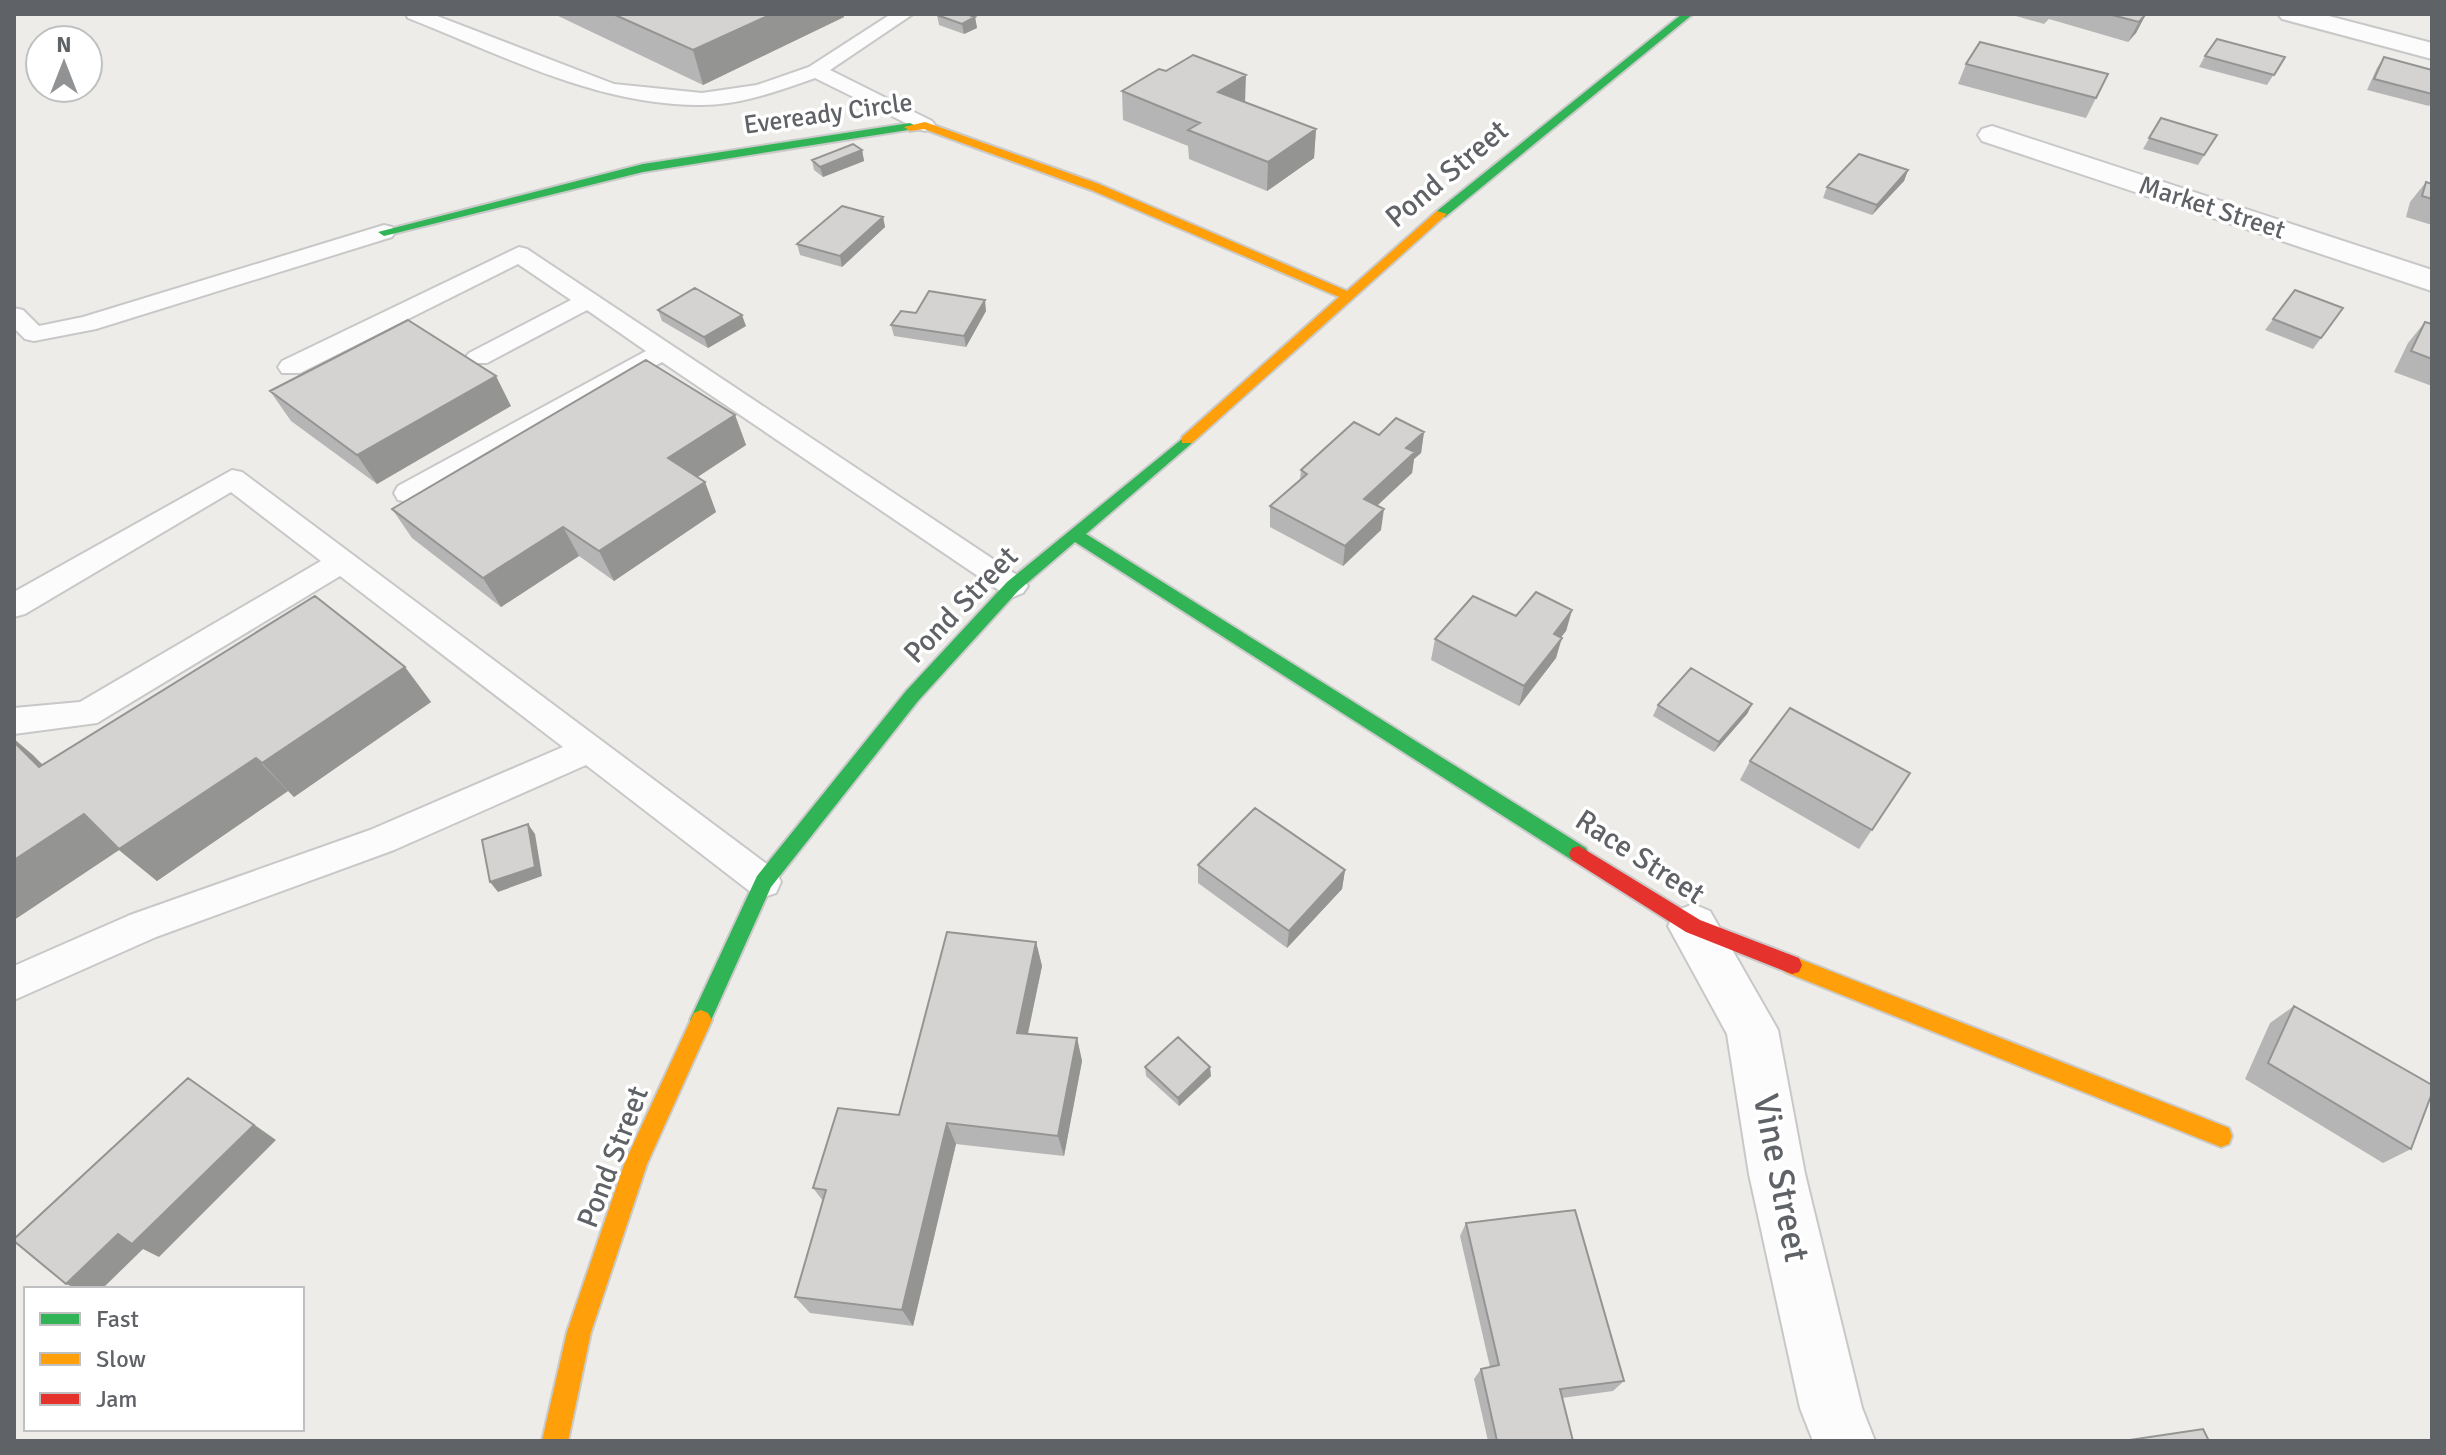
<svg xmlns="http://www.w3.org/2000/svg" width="2446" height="1455" font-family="Signika,sans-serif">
<rect width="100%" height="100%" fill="#edece9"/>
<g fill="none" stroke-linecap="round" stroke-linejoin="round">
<g stroke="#c8c8c8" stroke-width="4">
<path id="lane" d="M406 14H432L614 84 702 93 757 85 809 67 891 14H913L830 70 932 121 935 125 925 131 918 129 815 78C778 91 741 105 702 105 598 106 502 55 408 18Z
M384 225 392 227 395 232 392 237 96 329 34 341 25 339 14 328V308L23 310 39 326 83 317Z
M519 247 527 249 1023 579 1028 586 1023 593 1013 597 1003 593 662 362 418 500 408 502 398 500 394 493 398 486 646 351 587 310 487 363H469L465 358 469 353 571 300 518 264 300 373H282L278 367 282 361Z
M232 470 242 472 776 871 781 882 776 893 764 897 752 893 586 765 394 850 156 937 14 1000V966L130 915 370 830 563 747 340 576 97 723 14 734V708L80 702 321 561 231 492 25 614 14 617V592Z"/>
</g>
<g stroke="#c8c8c8" stroke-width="4">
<path id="street" d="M2278 14H2321L2432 43V59L2282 19Z
M1992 126 2432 270V291L1982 141 1978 135 1982 129Z
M1693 904 1710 911 1778 1030 1805 1174 1862 1408 1875 1441H1813L1800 1408 1749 1174 1727 1034 1668 926 1676 911Z"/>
</g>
<g stroke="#cacaca" stroke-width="4">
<path id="fast" d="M1682 14H1693L1445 217H1437V211Z
M910 123 914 125V129L643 172 384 236 378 232 643 164Z
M1187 435 1192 437V443L1086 534 1586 848 1589 854 1586 860 1579 862 1572 860 1075 542 1019 590 918 701 771 887 708 1027 701 1030 694 1027 690 1020 757 876 906 691 1007 582Z"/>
</g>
<g stroke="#cacaca" stroke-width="4">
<path id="slow" d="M925 122 1099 184 1347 291 1437 211 1447 214 1192 443H1182V437L1339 297 1091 190 924 129 910 131 904 127Z
M1792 956 2229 1128 2232 1136 2229 1144 2221 1147 1785 972 1782 965 1785 958Z
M701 1010 708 1013 712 1020 647 1164 591 1332 568 1441H542L567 1332 625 1162 694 1013Z"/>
</g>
<g stroke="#cacaca" stroke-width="4">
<path id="jam" d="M1579 846 1700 920 1799 958 1802 965 1799 972 1792 974 1686 932 1572 860 1569 854 1572 848Z"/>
</g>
<use href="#lane" fill="#fcfcfc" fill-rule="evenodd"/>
<use href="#street" fill="#fcfcfc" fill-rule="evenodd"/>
<use href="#fast" fill="#30b455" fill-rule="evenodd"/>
<use href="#slow" fill="#ff9f0a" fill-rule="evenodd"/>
<use href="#jam" fill="#e5322d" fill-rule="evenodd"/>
</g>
<path fill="#b6b5b5" d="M554 14H843L844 17 703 85Z
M2009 14H2146L2136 33 2128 42 2049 19 2044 24Z
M937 15 975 17 977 28 964 34 939 25Z
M2205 56 2285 57 2267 85 2199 67Z
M2384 57 2432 70V101L2429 106 2367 90 2377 68Z
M1966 64 2108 74 2086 118 1958 84Z
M1122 91 1245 102 1316 129 1314 158 1267 191 1189 159 1188 146 1123 120Z
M2161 118 2217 135 2198 165 2143 149Z
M862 150 864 161 823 177 814 170 812 160Z
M1908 170 1904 181 1872 215 1823 198 1827 187Z
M2426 182 2432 184V225L2406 217 2410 202Z
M883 217 885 227 842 267 800 255 797 244Z
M2295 290 2343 308 2313 349 2265 330Z
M658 310 746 326 708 348 662 321Z
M986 311 966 347 894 336 891 325 916 313Z
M2425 322 2432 324V386L2394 372 2408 343Z
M270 391 511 406 377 484 291 421Z
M735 415 746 445 697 477 705 482 716 512 614 581 579 556 501 607 412 538 392 509Z
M1424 432 1421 453 1414 459 1412 473 1377 505 1381 530 1343 566 1270 527V506L1300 480 1301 470 1379 435Z
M1572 610 1566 631 1561 637 1556 658 1519 706 1431 660 1435 639 1516 616Z
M405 667 431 702 294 797 288 791 157 881 119 850 14 920V739L43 765Z
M1752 704 1747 714 1714 752 1653 716 1658 705Z
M1750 761 1910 773 1859 849 1740 780Z
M1198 865 1345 870 1342 889 1287 948 1198 883Z
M1036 942 1042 966 1028 1034 1077 1038 1082 1061 1064 1156 956 1144 913 1326 810 1313 795 1297 823 1201 813 1188 899 1115Z
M2294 1006 2411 1149 2383 1163 2245 1079 2270 1023Z
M1145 1067 1211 1076 1179 1106 1146 1076Z
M1466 1223 1624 1381 1613 1391 1562 1398 1573 1441H1488L1474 1379 1481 1369 1490 1367 1460 1236Z"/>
<path fill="#949493" d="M772 14H843L844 17 703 85 693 50Z
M2146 14 2136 33 2128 42 2139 22Z
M975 17 977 28 964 34 962 24Z
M1246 75 1245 103 1218 92Z
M1316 129 1314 158 1267 191 1268 162Z
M862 150 864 161 823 177 820 167Z
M1908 170 1904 181 1872 215 1877 205Z
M883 217 885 227 842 267 840 256Z
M985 300 986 311 966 347 964 336Z
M742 315 746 326 708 348 704 337Z
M496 376 511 406 377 484 357 455Z
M735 415 746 445 681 488 668 458Z
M1424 432 1421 453 1414 459 1412 473 1362 520 1364 499 1406 448Z
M705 482 716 512 614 581 599 551Z
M1384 509 1381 530 1343 566 1345 546Z
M563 527 579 556 501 607 483 578Z
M1572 610 1566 631 1548 654 1554 634Z
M1562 638 1556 658 1519 706 1524 686Z
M405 667 431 702 294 797 262 763Z
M1752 704 1747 714 1714 752 1719 742Z
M14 739 33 755 78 801 39 767 14 742Z
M256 758 288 791 157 881 119 850 14 920V860L84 814Z
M528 824 535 834 542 876 498 892 490 882Z
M1345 870 1342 889 1287 948 1289 931Z
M1036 942 1042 966 1023 1056 1017 1033Z
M1077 1038 1082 1061 1064 1156 1058 1136Z
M1210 1067 1211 1076 1179 1106 1178 1098Z
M188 1078 276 1140 159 1257 143 1249 102 1289H78L66 1284Z
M947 1123 956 1144 913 1326 902 1310Z"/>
<path fill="#d4d3d2" stroke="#949493" stroke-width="2" d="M613 14H772L693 50Z
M939 14H966L975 17 962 24 937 15Z
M2108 14H2146L2139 22Z
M2217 39 2285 57 2274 75 2205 56Z
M1980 42 2108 74 2096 98 1966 64Z
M1193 55 1246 75 1218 92 1316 129 1268 162 1188 130 1200 123 1122 91 1159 69 1166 71Z
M2384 57 2432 70V94L2374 79Z
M2161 118 2217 135 2204 155 2149 138Z
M853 144 862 150 820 167 812 160Z
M1859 154 1908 170 1877 205 1827 187Z
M2426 182 2432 184V199L2422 196Z
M842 206 883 217 840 256 797 244Z
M695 288 742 315 704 337 658 310Z
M2295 290 2343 308 2321 338 2273 319Z
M929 291 985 300 964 336 891 325 901 311 916 313Z
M408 320 496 376 357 455 270 391Z
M2425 322 2432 324V359L2411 351Z
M646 360 735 415 668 458 705 482 599 551 563 527 483 578 392 509Z
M1396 418 1424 432 1406 448 1415 452 1364 499 1384 509 1345 546 1270 506 1307 474 1301 470 1354 422 1379 435Z
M1536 592 1572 610 1554 634 1562 638 1524 686 1435 639 1473 596 1516 616Z
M315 596 405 667 262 763 256 758 119 849 84 814 14 860V742L39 767Z
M1691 668 1752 704 1719 742 1658 705Z
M1790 708 1910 773 1872 830 1750 761Z
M1255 808 1345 870 1289 931 1198 865Z
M528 824 535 867 490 882 482 840Z
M947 932 1036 942 1017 1033 1077 1038 1058 1136 947 1123 902 1310 795 1297 826 1190 813 1188 838 1108 899 1115Z
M2294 1006 2432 1085V1093L2411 1149 2268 1063Z
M1178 1037 1210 1067 1178 1098 1145 1067Z
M188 1078 254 1125 132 1244 118 1234 66 1284 14 1241V1239Z
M1575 1210 1624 1381 1560 1389 1573 1441H1497L1481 1369 1499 1365 1466 1223Z
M2203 1429 2209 1441H2123Z"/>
<g text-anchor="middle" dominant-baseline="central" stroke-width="7" stroke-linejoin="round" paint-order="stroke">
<g font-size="26" fill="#5f6266" stroke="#fff">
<text transform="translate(828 114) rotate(-8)">Eveready Circle</text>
<text transform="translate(2212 208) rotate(18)">Market Street</text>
</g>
<g font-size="30" fill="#5f6266" stroke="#fff">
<text transform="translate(1447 174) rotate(-40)">Pond Street</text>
<text transform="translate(961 605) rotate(-46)">Pond Street</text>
<text transform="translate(1640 857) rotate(33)">Race Street</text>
<text transform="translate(613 1157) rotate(-69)">Pond Street</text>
</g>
<g font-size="36" fill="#5f6266" stroke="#fff">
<text transform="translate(1781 1178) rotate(79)">Vine Street</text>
</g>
</g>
<rect width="2446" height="1455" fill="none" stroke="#5f6266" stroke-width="32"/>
<rect x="24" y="1287" width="280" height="144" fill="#ffffff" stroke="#bfc0c2" stroke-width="2"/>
<rect x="40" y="1313" width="40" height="12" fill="#30b455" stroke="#bfc0c2" stroke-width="2"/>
<text x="96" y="1327" font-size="24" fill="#5f6266">Fast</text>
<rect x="40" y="1353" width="40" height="12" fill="#ff9f0a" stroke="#bfc0c2" stroke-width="2"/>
<text x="96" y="1367" font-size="24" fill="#5f6266">Slow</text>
<rect x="40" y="1393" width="40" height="12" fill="#e5322d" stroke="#bfc0c2" stroke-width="2"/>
<text x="96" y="1407" font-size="24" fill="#5f6266">Jam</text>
<g transform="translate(64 64)"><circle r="38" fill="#ffffff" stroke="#bfc0c2" stroke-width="2"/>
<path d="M0-6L14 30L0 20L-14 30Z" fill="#919294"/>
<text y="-12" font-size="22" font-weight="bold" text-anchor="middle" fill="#5f6266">N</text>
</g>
</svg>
